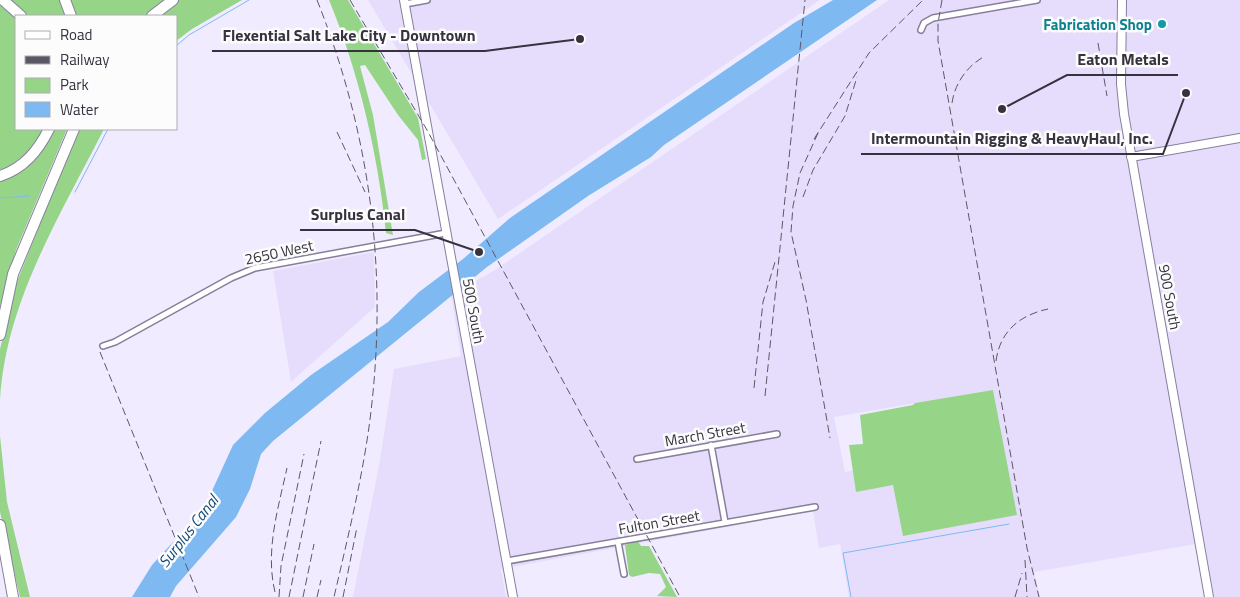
<svg xmlns="http://www.w3.org/2000/svg" width="1240" height="597" font-family="'Titillium Web',sans-serif">
<rect width="100%" height="100%" fill="#f1ebff"/>
<path fill="#e6ddfc" fill-rule="evenodd" d="M368 0H820L498 219Z
M889 0H1240V597H1205L1196 544 1034 572 1040 597H849L840 544 819 548 813 511 501 569 506 597H353L380 460 394 369 461 356 451 295 495 270ZM993 390 1015 511 891 463 845 472 834 417Z
M374 252 375 307 291 382 273 271Z"/>
<path fill="#96d588" d="M7 0H63L69 16H24Z
M69 0H167L147 16H75Z
M179 0H242L192 29 176 41V16H156Z
M329 0H348L418 118 426 159 422 160 418 140 398 115 365 65 360 66 373 115 393 235 386 233C378 154 359 73 329 0Z
M0 2 16 16V129H46L33 153 0 175Z
M52 129H67L16 250 0 306V180C26 170 43 156 52 129Z
M78 129H104C60 216 6 301 0 400V349L14 289Z
M993 390 1017 515 903 536 893 485 856 492 849 445 863 444 860 415 913 405 915 403Z
M0 436 7 502 30 597H20L0 512Z
M638 541 641 546H649L677 597 657 596 666 587 660 574 649 573 632 577 629 575 625 545Z"/>
<path fill="#7fb9f2" d="M833 0H877L664 145 651 157 588 196 487 267 273 441 261 454 250 489 236 517 176 586 170 597H132L152 565 173 542 188 536 201 515 233 445 265 413 311 375 388 322 419 292 463 259 510 218 794 23Z"/>
<g fill="none" stroke-linecap="round" stroke-linejoin="round">
<path stroke="#7fb9f2" stroke-width="1" d="M176 46 189 35 249 0
M75 192 108 129
M0 198 30 196
M851 597 843 553 1009 524"/>
<g stroke="#877f9b" stroke-width="8">
<path id="street" d="M405 4 427 0
M921 30 924 23 933 18 1037 0
M103 346 115 342 231 278 255 268 446 233
M711 445 725 522
M637 459 777 434
M618 542 624 574
M507 561 815 507"/>
</g>
<g stroke="#877f9b" stroke-width="10">
<path id="secondary" d="M404 0 513 597
M1122 0 1121 84 1124 114 1209 597
M1131 157 1240 138"/>
</g>
<g stroke="#877f9b" stroke-width="12">
<path id="highway" d="M3 0 21 16
M65 0 71 16
M152 16 173 0
M0 176C24 168 38 151 49 129
M0 335 13 274 74 129
M0 525 13 597"/>
</g>
<use href="#street" stroke="#fff" stroke-width="5"/>
<use href="#secondary" stroke="#fff" stroke-width="8"/>
<use href="#highway" stroke="#fff" stroke-width="10"/>
<path stroke="#5b5865" stroke-width="1" stroke-dasharray="8 4" stroke-linecap="butt" d="M317 0C372 138 389 279 369 427 361 484 347 541 334 597
M350 0 427 130 680 597
M942 0 938 23V41L1027 548 1039 597
M1098 43 1107 96
M952 103C955 83 967 66 985 56
M337 132 365 192
M818 133 800 173 793 206 791 232 806 300 830 438
M814 139 869 53 923 0
M803 197 813 170 845 116 857 77
M100 352 199 597
M996 361C1000 331 1020 315 1048 309
M754 388 763 302 775 262
M765 396 805 0
M1025 560 1027 597
M275 592C265 551 278 509 287 468
M279 597 281 566 304 454
M289 597 321 441
M303 597 314 544
M317 597 321 580
M343 597 357 527
M1015 597 1022 573"/>
</g>
<circle fill="#0f9aa8" stroke="#fcfcfc" stroke-width="2" cx="1162" cy="24" r="5"/>
<g text-anchor="middle" dominant-baseline="central" stroke-width="5" stroke-linejoin="round" paint-order="stroke">
<g font-size="15" font-weight="bold" fill="#0d838f" stroke="#fcfcfc" text-anchor="end">
<text x="1152" y="24">Fabrication Shop</text>
</g>
<g font-size="15" fill="#36333f" stroke="#fcfcfc">
<text transform="translate(279 252) rotate(-12)">2650 West</text>
<text transform="translate(1170 297) rotate(80)">900 South</text>
<text transform="translate(474 311) rotate(80)">500 South</text>
<text transform="translate(705 434) rotate(-10)">March Street</text>
<text transform="translate(659 522) rotate(-10)">Fulton Street</text>
</g>
<g font-size="16" font-style="italic" fill="#134a77" stroke="#fcfcfc">
<text transform="translate(188 531) rotate(-52)">Surplus Canal</text>
</g>
</g>
<path fill="none" stroke="#36333f" stroke-width="2" d="M580 39L485 51H212M1002 109L1067 75H1178M1186 93L1163 154H861M479 252L415 230H300"/>
<g fill="#36333f" stroke="#fcfcfc" stroke-width="2">
<circle cx="580" cy="39" r="5"/>
<circle cx="1002" cy="109" r="5"/>
<circle cx="1186" cy="93" r="5"/>
<circle cx="479" cy="252" r="5"/>
</g>
<g font-size="16" text-anchor="middle" font-weight="bold" fill="#36333f" stroke="#fcfcfc" stroke-width="5" stroke-linejoin="round" paint-order="stroke">
<text x="349" y="41">Flexential Salt Lake City - Downtown</text>
<text x="1123" y="65">Eaton Metals</text>
<text x="1012" y="144">Intermountain Rigging &amp; HeavyHaul, Inc.</text>
<text x="358" y="220">Surplus Canal</text>
</g>
<rect x="15" y="15" width="162" height="115" fill="#fcfcfc" stroke="#adacb0"/>
<rect x="25" y="31" width="25" height="8" fill="#ffffff" stroke="#adacb0"/>
<text x="60" y="40" font-size="15" fill="#36333f">Road</text>
<rect x="25" y="56" width="25" height="8" fill="#5b5865" stroke="#adacb0"/>
<text x="60" y="65" font-size="15" fill="#36333f">Railway</text>
<rect x="25" y="78" width="25" height="15" fill="#96d588" stroke="#adacb0"/>
<text x="60" y="90" font-size="15" fill="#36333f">Park</text>
<rect x="25" y="102" width="25" height="15" fill="#7fb9f2" stroke="#adacb0"/>
<text x="60" y="115" font-size="15" fill="#36333f">Water</text>
</svg>
